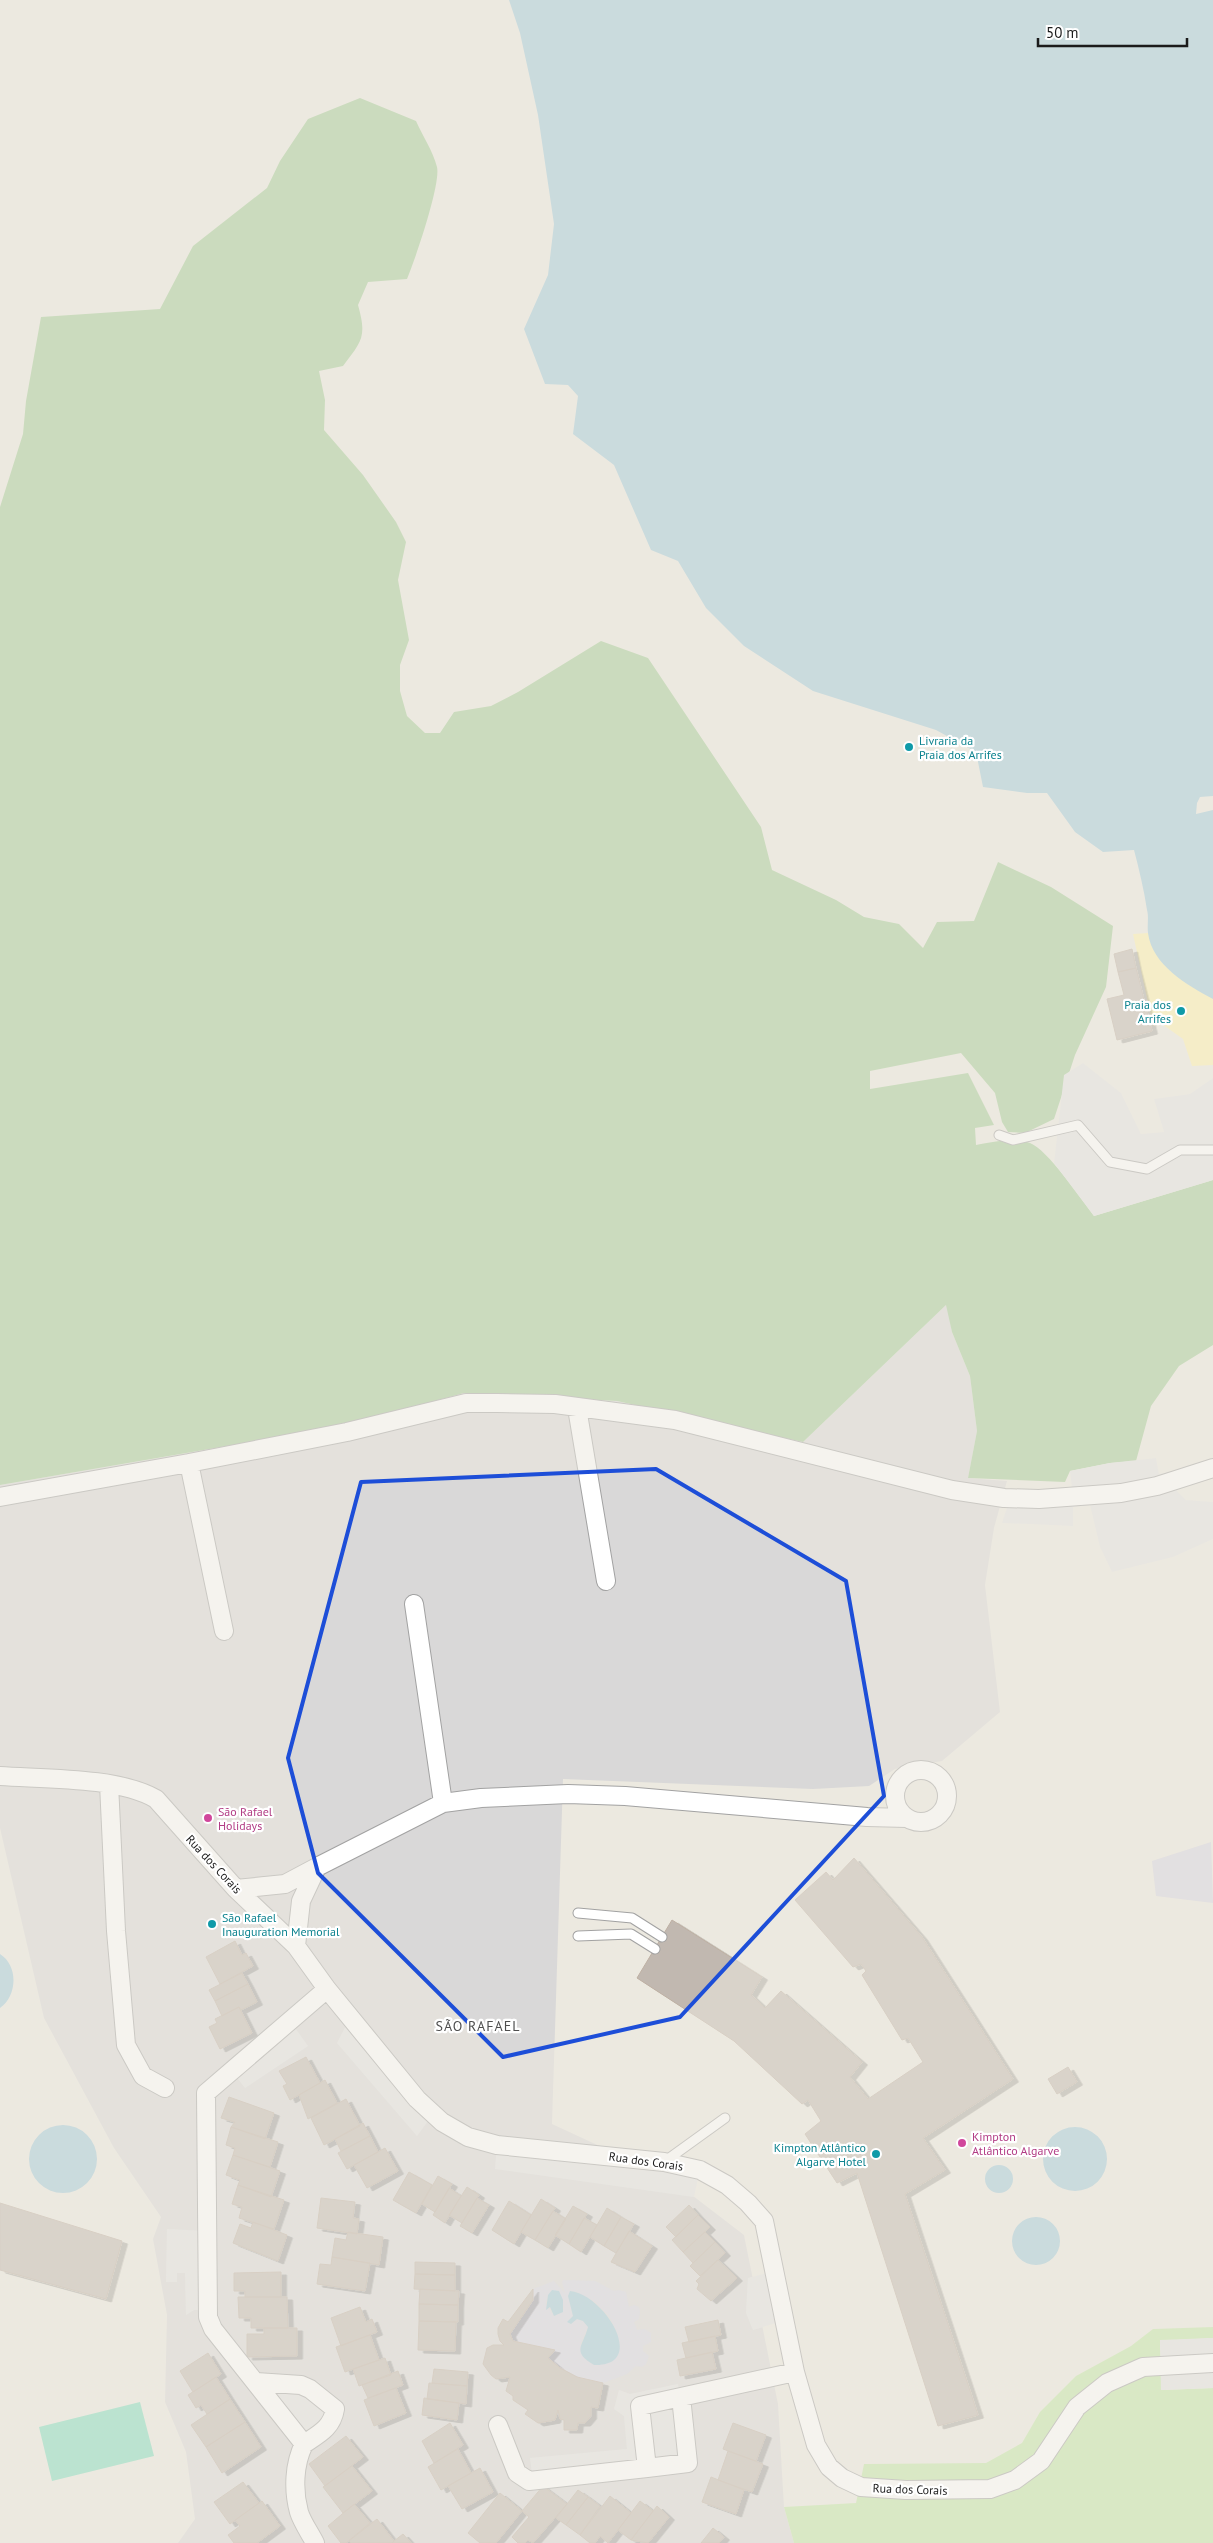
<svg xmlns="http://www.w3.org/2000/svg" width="1213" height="2543" font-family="'PT Sans',sans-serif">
<defs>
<filter id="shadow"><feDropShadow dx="5.5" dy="3" stdDeviation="0" flood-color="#0004"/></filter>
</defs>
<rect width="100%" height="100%" fill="#ece9e0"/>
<path fill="#d9d8d8" d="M947 1304 952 1332 970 1376 977 1431 968 1478 1007 1481 994 1528 985 1585 1000 1712 942 1761 895 1769 869 1786 813 1789 563 1779 552 2124 671 2179 744 2235 778 2404 784 2507 794 2543H178L195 2519 186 2452 165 2402 167 2315 153 2239 161 2217 114 2148 44 2018 0 1828V1485L344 1426 464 1393 617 1401 803 1442Z"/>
<path fill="#c2e7a5" d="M1213 2327V2338L1160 2341 1162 2390 1213 2388V2543H794L784 2507 856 2503 864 2464 986 2463 1022 2443 1040 2412 1076 2376 1131 2346 1153 2329Z"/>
<path fill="#a2cb95" d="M360 98 416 121C422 135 433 151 437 167 441 184 415 260 407 279L368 282 358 305C367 337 362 341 343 366L319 371 325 400 324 430 363 475 396 522 406 542 398 580 409 640 400 665V691L407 716 425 733H440L454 712 491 706 518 692 601 641 648 658 761 827 772 870 836 900 864 917 899 924 923 948 937 922 974 921 998 862 1051 887 1113 926 1106 987 1075 1055 1054 1119 1025 1133 1008 1132 1002 1122 995 1093 961 1053 870 1071V1089L968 1073 994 1125 975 1128 976 1145C990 1142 1016 1137 1030 1143 1047 1149 1082 1200 1094 1216L1213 1180V1345L1179 1366 1151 1406 1136 1461 1110 1463 1070 1471 1065 1482 968 1478 977 1431 970 1376 952 1332 946 1305 803 1442 617 1401 464 1393 344 1426 0 1485V507L23 434 26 401 41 317 160 309 193 246 267 188 280 161 308 119Z"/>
<path fill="#fef2ac" d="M1148 933 1213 957V1065L1192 1066 1183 1039 1162 1024 1153 1026 1133 934Z"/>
<path fill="#7edcbc" d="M140 2402 154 2456 52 2481 39 2427Z"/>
<path fill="#e3e3e3" d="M1083 1063 1121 1093 1141 1134 1164 1132 1154 1099 1190 1094 1213 1078V1180L1094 1216 1054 1163 1064 1075Z
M1156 1458 1159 1474 1172 1472 1177 1491 1186 1500 1213 1502V1539L1173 1557 1112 1572 1100 1547 1090 1505 1073 1507V1526L1002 1523 1010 1498 1073 1497 1070 1471 1110 1463Z
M350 2018 433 2114 417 2136 337 2043Z
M290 2021 308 2046 245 2088 232 2071Z
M497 2145 700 2170 694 2197 495 2169Z
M167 2229 206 2231 207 2310H194L186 2315 185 2273H177V2282H166Z
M775 2271 786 2320 753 2330 746 2313 748 2278Z
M1213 2338V2388L1161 2390 1160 2340Z
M256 2382 301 2385 335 2409 304 2444Z
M678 2384 688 2463 533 2481 530 2458 627 2449 624 2416 614 2409 619 2390 630 2394Z"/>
<path fill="#d5d4e2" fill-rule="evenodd" d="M1211 1842 1213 1903 1156 1896 1152 1861Z
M564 2280 595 2281 614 2291 619 2290 626 2292 629 2307 634 2305 639 2307 640 2311 639 2319 634 2322 637 2330 645 2329 651 2333V2342L643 2346V2351L649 2356 646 2364 642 2367 636 2366 627 2374 603 2383 577 2377 560 2368 548 2358 554 2350 513 2341 510 2334 533 2300V2289L554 2281 565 2293 562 2282ZM559 2291 564 2308 560 2314 554 2316 546 2304 547 2299 548 2295ZM571 2291 577 2292 595 2302 609 2316 617 2333 620 2346 618 2353 610 2362 594 2365 585 2359 581 2353V2343L588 2327 583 2321 577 2319 571 2324 568 2322 573 2316 568 2296Z"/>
<path fill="#a0cada" d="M509 0H1213V796L1200 797 1197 803 1196 814 1213 810V999C1187 985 1152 965 1148 933 1147 925 1149 917 1147 910 1144 890 1139 869 1134 850L1103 852 1075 832 1047 793H1027L983 787 976 752 936 730 813 691 744 646 706 608 678 561 651 550 614 465 573 434 578 396 568 385 545 384 524 329 548 275 554 224 538 115 520 33Z
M0 1954C19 1966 17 1996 0 2008Z
M29 2159a34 34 0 1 1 68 0a34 34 0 1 1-68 0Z
M1043 2159a32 32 0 1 1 64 0a32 32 0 1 1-64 0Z
M985 2179a14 14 0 1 1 28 0a14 14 0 1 1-28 0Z
M1012 2241a24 24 0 1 1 48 0a24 24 0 1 1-48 0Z
M552 2290 559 2291 563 2300V2312L554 2316 550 2307 546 2310 548 2295Z
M570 2291C606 2295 648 2367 594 2365 571 2352 583 2346 588 2327L583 2321 577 2319 571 2324 567 2322 573 2316 568 2296Z"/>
<path fill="#c1b8b0" stroke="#beb0a3" filter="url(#shadow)" d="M1132 949 1136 968 1118 972 1114 954Z
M1136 968 1152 1031 1117 1040 1107 999 1124 995 1118 972Z
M854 1858 922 1937 1013 2079 923 2138 945 2170 905 2194 978 2415 938 2426 857 2173 837 2183 805 2134 821 2121 808 2100 802 2104 734 2041 637 1978 672 1920 762 1977 751 1995 765 2008 781 1991 862 2062 850 2077 868 2099 923 2062 908 2038 902 2040 862 1975 866 1971 861 1964 853 1967 795 1900 826 1872 833 1880Z
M235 1941 242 1955 246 1953 253 1966 220 1984 206 1957Z
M242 1973 248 1984 215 2001 209 1990Z
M248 1984 257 2002 241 2010 239 2007 222 2016 215 2001Z
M239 2007 252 2033 220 2049 209 2027 217 2023 215 2019Z
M306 2057 320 2083 290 2100 283 2086 287 2084 279 2071Z
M1068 2067 1077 2082 1057 2094 1048 2079Z
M325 2080 337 2103 308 2119 299 2095Z
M229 2097 274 2113 265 2139 231 2127 235 2122 221 2118Z
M346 2099 360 2126 324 2145 311 2118Z
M363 2123 370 2136 341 2151 335 2139Z
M231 2127 278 2142 270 2167 233 2155 235 2148 226 2145Z
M370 2136 378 2152 347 2169 338 2153Z
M385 2148 398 2171 367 2188 354 2165Z
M233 2155 280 2171 271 2197 238 2185 240 2180 226 2175Z
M409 2172 432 2185 416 2213 393 2200Z
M438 2176 452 2184 435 2212 422 2204Z
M238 2185 284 2200 274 2229 239 2218 242 2207 232 2204Z
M467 2187 479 2195 462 2223 449 2215Z
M449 2188 461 2196 445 2223 433 2215Z
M321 2198 355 2202 353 2218 359 2219 357 2234 317 2228Z
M477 2198 489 2205 472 2233 460 2226Z
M541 2199 555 2208 535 2240 521 2232Z
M509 2201 531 2215 514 2244 492 2230Z
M0 2203 122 2241 106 2299 0 2270Z
M689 2205 698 2215 676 2237 666 2227Z
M573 2206 587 2214 569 2244 555 2235Z
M607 2208 621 2217 604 2246 590 2237Z
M553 2211 566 2219 548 2248 535 2240Z
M698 2215 710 2227 683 2252 672 2240Z
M621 2217 634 2224 616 2253 604 2246Z
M584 2218 597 2225 581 2252 569 2244Z
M253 2222 287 2235 278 2261 233 2243 240 2224 251 2228Z
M629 2231 652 2246 635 2272 611 2262Z
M348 2232 383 2237 379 2265 332 2257 335 2238 346 2240Z
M705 2232 715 2242 693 2263 683 2252Z
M715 2242 725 2253 700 2276 690 2266Z
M332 2257 370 2263 365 2291 317 2284 320 2264 331 2265Z
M718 2260 737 2278 711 2301 697 2289 699 2284 696 2281Z
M415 2262 455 2263V2275L415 2274Z
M281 2272V2297H245V2291H234V2273Z
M415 2274 455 2275V2291L414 2289Z
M420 2289 459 2291 458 2305 419 2304Z
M533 2289V2300L510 2334 513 2341 555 2350 548 2358 560 2368 577 2377 603 2383 598 2408 591 2407V2416L585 2423H578L577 2430H564V2420L560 2419 558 2410 555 2420 538 2423 525 2414 528 2410 513 2400V2396L506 2391 510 2377 496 2379 491 2375 483 2364 487 2348 493 2345H504L500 2341 498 2334V2328L503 2319 508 2322Z
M238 2297H287L288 2328H251V2318H239Z
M419 2304 458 2305V2322L419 2321Z
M360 2307 366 2322 372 2319 377 2332 341 2346 331 2318Z
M718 2320 721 2335 689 2342 685 2327Z
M419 2321 456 2322 455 2351 418 2350Z
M264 2328H297V2356L247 2357V2334H264Z
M370 2335 379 2360 345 2372 336 2347Z
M715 2336 718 2351 686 2358 682 2343Z
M712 2352 716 2369 680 2376 677 2360Z
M208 2353 221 2374 193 2392 180 2371Z
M385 2358 391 2375 359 2386 353 2369Z
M434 2369 468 2372 467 2386 432 2383Z
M398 2371 403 2385 368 2398 362 2385Z
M216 2377 230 2399 207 2414 201 2405 196 2408 188 2395Z
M429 2383 467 2386 466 2404 427 2399Z
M396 2388 406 2413 374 2426 364 2400Z
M424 2398 459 2403 457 2420 422 2415Z
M230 2399 245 2422 206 2447 191 2425Z
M245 2422 261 2447 222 2473 206 2447Z
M450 2423 463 2445 434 2463 422 2441Z
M733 2423 766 2435 756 2461 723 2449Z
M346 2436 363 2457 325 2486 309 2464Z
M458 2449 471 2473 441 2490 428 2467Z
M728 2451 763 2464 752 2492 718 2480Z
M352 2466 372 2491 343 2513 323 2487Z
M480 2468 493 2492 462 2509 448 2486Z
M711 2477 744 2490 736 2514 702 2502Z
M243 2482 259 2503 230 2524 214 2502Z
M543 2486 567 2504 533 2543 528 2540 525 2543H518L512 2537 529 2517 522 2511Z
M578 2490 588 2497 566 2525 556 2518Z
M500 2493 522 2511 496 2543H480L468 2533Z
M610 2496 631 2513 608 2543 600 2536 595 2543H590L580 2535Z
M588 2497 600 2506 580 2535 566 2525Z
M262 2501 280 2526 257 2543H234L228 2535 240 2526 235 2520Z
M640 2501 653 2511 631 2540 618 2530Z
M354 2504 370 2523 346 2543H341L328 2526Z
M657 2506 669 2517 648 2543 631 2540Z
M377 2519 394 2541 392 2543H351L349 2541Z
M713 2528 724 2537 719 2543H701Z
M403 2534 411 2543H392L394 2541Z"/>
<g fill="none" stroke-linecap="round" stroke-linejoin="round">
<g stroke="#a2a2a2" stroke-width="11">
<path id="lane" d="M999 1135 1013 1140 1078 1125 1110 1162 1147 1169 1180 1150H1213
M578 1913 632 1918 662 1937
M578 1936 631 1934 655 1949
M664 2162 725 2118"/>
</g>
<g stroke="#a2a2a2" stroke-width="20">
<path id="street" d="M577 1408 606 1581
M189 1463 347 1432 466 1403H497L555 1404 675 1420 952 1490 1004 1498 1039 1499 1121 1493 1157 1486 1213 1468
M0 1497 189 1463 224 1631
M414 1604 443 1803
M895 1796a26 26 0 1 1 52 0a26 26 0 1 1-52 0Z
M0 1776C45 1779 118 1777 156 1799L236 1889 296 1946 327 1989 417 2099 442 2122 468 2137 497 2145 664 2162 700 2170 727 2185 748 2203 764 2221 795 2372 816 2445 829 2467 842 2478 861 2487 906 2490 990 2489 1015 2480 1041 2461 1077 2407 1107 2383 1143 2367 1213 2363
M109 1784 116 1931 126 2045 143 2076 165 2088
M236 1889 285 1884 317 1867
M296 1946 301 1901 317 1867 443 1803 481 1798 568 1794 625 1796 867 1817 907 1818
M256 2382 301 2385 310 2389 335 2409C332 2428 319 2434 304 2444
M681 2397 688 2463 647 2468 640 2406 795 2372
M498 2425 517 2473 529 2481 647 2468
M315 2543C310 2533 302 2522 299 2512 293 2490 294 2464 304 2444L213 2329 208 2317 206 2093 327 1989"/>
</g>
<use href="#lane" stroke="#fff" stroke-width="9"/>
<use href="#street" stroke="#fff" stroke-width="18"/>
</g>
<path d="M0 0H1213V2543H0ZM656 1469 846 1581 884 1796 680 2017 503 2057 318 1873 288 1758 361 1482Z" fill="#ece9e0" fill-opacity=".55" fill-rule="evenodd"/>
<path fill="none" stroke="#1d4ed8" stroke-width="4" stroke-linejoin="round" d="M656 1469 846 1581 884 1796 680 2017 503 2057 318 1873 288 1758 361 1482Z"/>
<g fill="#0f9aa8" stroke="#fff" stroke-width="2">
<circle cx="909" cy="747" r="5"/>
<circle cx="1181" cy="1011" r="5"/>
<circle cx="212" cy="1924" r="5"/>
<circle cx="876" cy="2154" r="5"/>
</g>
<g fill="#d1479c" stroke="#fff" stroke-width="2">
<circle cx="208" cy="1818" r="5"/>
<circle cx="962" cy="2143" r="5"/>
</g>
<g text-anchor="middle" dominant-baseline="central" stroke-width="4.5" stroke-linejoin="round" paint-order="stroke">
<g font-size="12" fill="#0d838f" stroke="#fff" text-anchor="start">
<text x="919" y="740">Livraria da<tspan x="919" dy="14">Praia dos Arrifes</tspan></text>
<text x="1171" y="1004" text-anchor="end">Praia dos<tspan x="1171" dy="14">Arrifes</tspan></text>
<text x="222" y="1917">São Rafael<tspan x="222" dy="14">Inauguration Memorial</tspan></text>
<text x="866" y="2147" text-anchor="end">Kimpton Atlântico<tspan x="866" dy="14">Algarve Hotel</tspan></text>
</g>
<g font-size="12" fill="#b23c85" stroke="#fff" text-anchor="start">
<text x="218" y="1811">São Rafael<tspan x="218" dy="14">Holidays</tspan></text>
<text x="972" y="2136">Kimpton<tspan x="972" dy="14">Atlântico Algarve</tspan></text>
</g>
<g font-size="12" fill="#1b1b1b" stroke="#fff">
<text transform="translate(214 1864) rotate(47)">Rua dos Corais</text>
<text transform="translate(646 2161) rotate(8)">Rua dos Corais</text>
<text transform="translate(910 2489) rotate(2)">Rua dos Corais</text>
</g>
<g font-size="14" letter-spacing="1" fill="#4e4e4e" stroke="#fff">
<text x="478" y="2026">SÃO RAFAEL</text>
</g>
</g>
<path d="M1038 38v8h149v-8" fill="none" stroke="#1b1b1b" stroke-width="2.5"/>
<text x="1046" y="38" font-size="15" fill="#1b1b1b" stroke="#ffffff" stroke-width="4" paint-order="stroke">50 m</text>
</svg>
